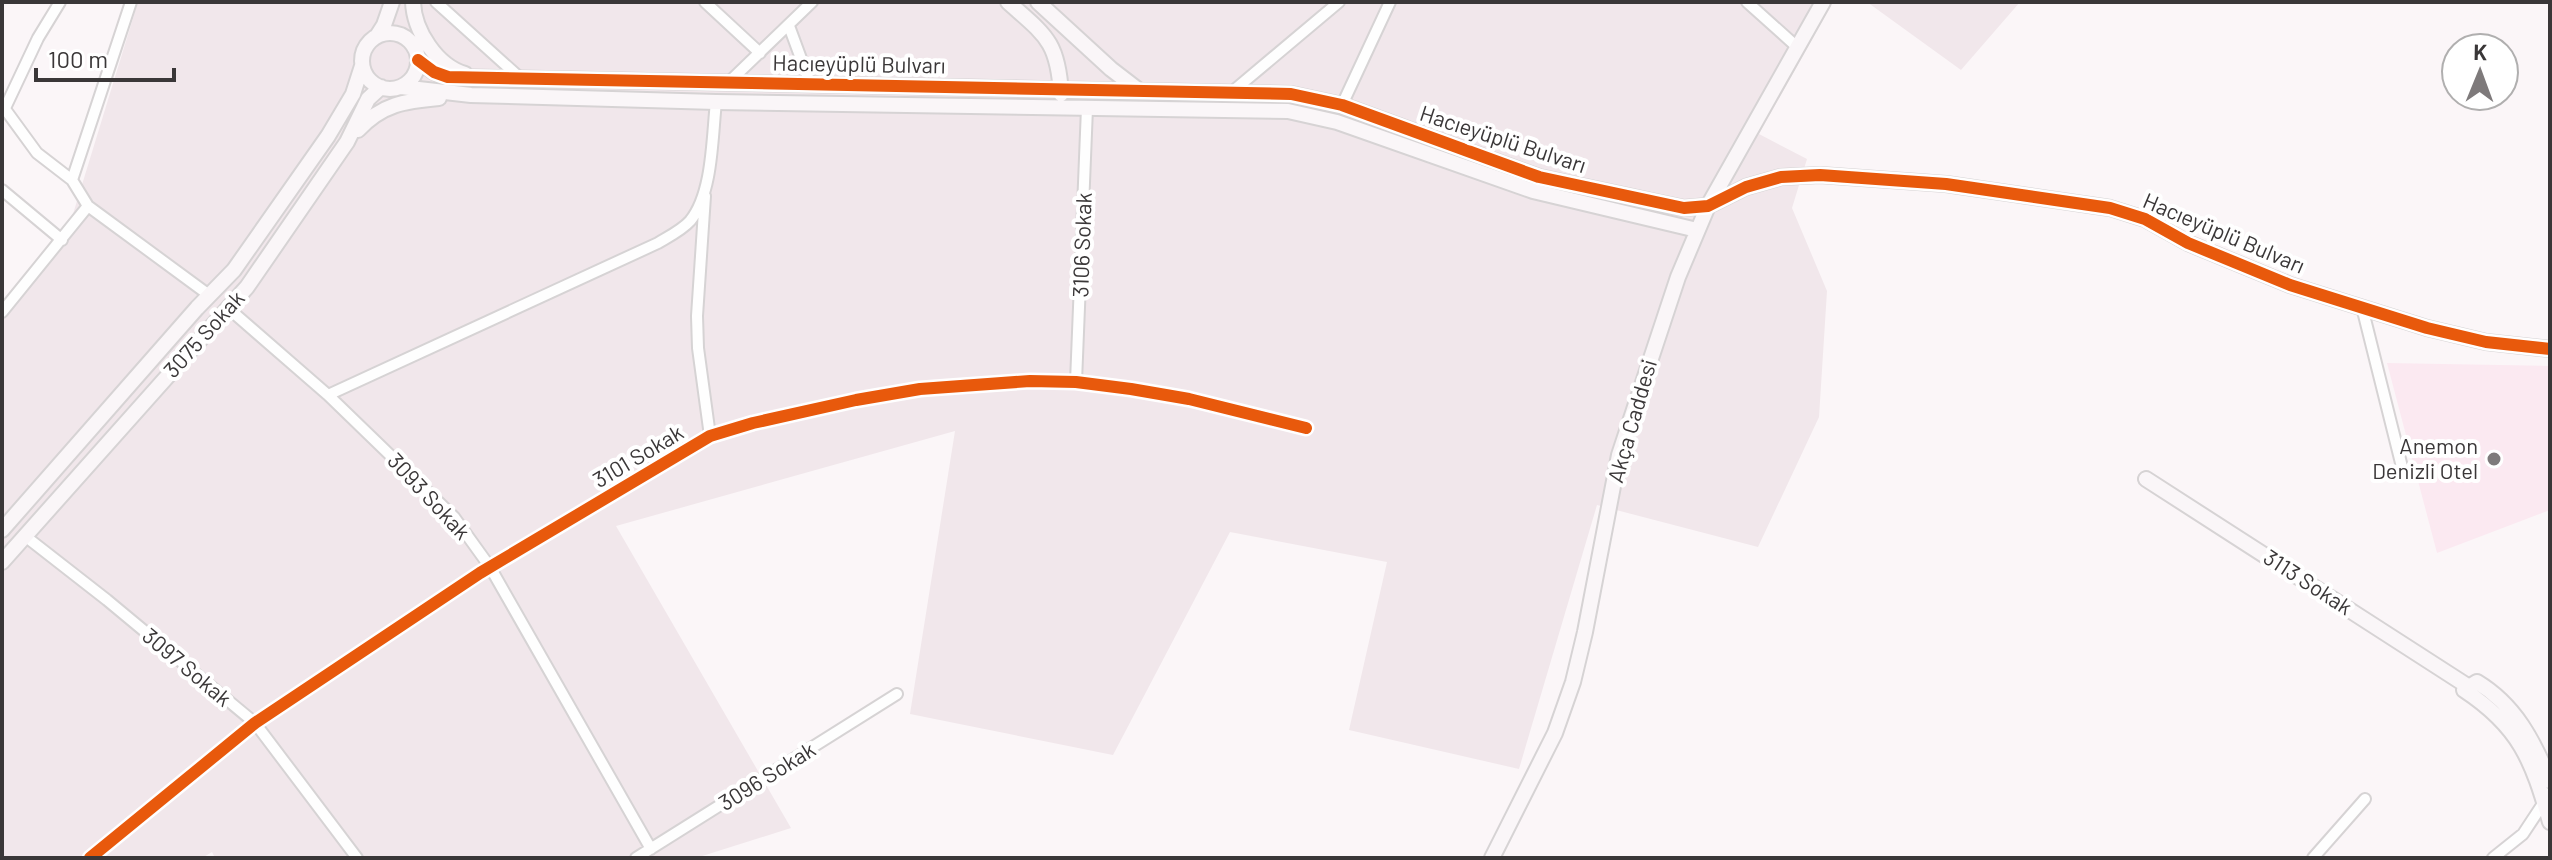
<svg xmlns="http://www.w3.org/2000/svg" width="2552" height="860" font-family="Barlow,sans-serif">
  <rect width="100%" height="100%" fill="#fbf6f8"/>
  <path fill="#f1e7eb" d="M138,2h1695l-74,132 48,25 -15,49 35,83 -8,126 -61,130 -161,-42 -78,264 -170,-39 38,-168 -157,-30 -117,223 -203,-41 45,-283 -339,95 175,302 -95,30h-481l-3,-6 -10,6h-200v-552l71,-92z
    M1867,2h153l-59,68z"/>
  <path fill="#fbe9f1" d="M2387,363l163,3v144l-113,43z"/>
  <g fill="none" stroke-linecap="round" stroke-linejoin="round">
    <defs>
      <path id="street" d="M436,2l83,75
        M705,2l55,51
        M1747,2l49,44
        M789,26l21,57
        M730,81l82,-79
        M1233,91l106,-89
        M2,105l35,48 35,27 16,26 121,89
        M1342,105l48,-103
        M5,108l33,-70 22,-36
        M72,180l59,-178
        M2,190l60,50
        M705,196l-8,120 1,32 12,88
        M2362,307l40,160
        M228,308l100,87 126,122 36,50 161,282
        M2,312l86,-106
        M1076,382l11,-274
        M328,395l330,-152c10,-6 24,-13 32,-22 23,-28 22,-84 26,-119
        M25,536l82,64 148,123 102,135
        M90,858l165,-135 225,-150 230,-137 43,-13 103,-23 64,-11 110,-8 46,1 55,7 58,10 117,29
        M636,858l261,-164
        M2313,858l52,-59
        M2493,858l30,-24 27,-41"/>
      <path id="secondary" d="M413,2c1,29 24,64 52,72
        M1008,2c37,33 50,39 53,92
        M1038,2l73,67 26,20
        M362 61a28 28 0 1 1 56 0a28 28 0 1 1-56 0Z
        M377,36l7,-11 8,-23
        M418,60l16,12 14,5 843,17 51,11 197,72 145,31 24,-2 38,-19 35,-10 39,-2 126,9 164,24 35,11 43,24 102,42 137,43 59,14 64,7
        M401,87l70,8 245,7 572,9 49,11 196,69 164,39
        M358,130c24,-26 47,-29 81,-32
        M2146,479l323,208
        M2,530l195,-222 37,-38 94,-134 25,-42 9,-28
        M2,562l245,-275 100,-145 21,-43 13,-12
        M2550,781c-17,-41 -35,-76 -73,-99l-13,8c56,37 68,70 86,132
        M1492,858l63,-125 18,-51 12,-50 34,-177 59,-178 30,-71 115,-204"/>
    </defs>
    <use href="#street" stroke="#d6d3d4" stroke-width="14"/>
    <use href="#secondary" stroke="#d6d3d4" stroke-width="18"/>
    <use href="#street" stroke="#fefefe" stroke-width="10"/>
    <use href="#secondary" stroke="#faf6f8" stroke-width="14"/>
    <defs>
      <path id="cycleway" d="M418,60l16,12 14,5 843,17 51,11 197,72 145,31 24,-2 38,-19 35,-10 39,-2 126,9 164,24 35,11 43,24 102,42 137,43 59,14 64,7
        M90,858l165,-135 225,-150 230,-137 43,-13 103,-23 64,-11 110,-8 46,1 55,7 58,10 117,29"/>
    </defs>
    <use href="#cycleway" stroke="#fff" stroke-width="17"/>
    <use href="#cycleway" stroke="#e8590c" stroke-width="12"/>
  </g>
  <circle fill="#7e7a7b" stroke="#fff" stroke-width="3" cx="2494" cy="459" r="8"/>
  <g text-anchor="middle" stroke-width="8" stroke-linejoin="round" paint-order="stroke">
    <g font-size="22" fill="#3a3738" stroke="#fff">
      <text transform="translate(859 64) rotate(1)" y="8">Hacıeyüplü Bulvarı</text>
      <text transform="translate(1503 139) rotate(18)" y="8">Hacıeyüplü Bulvarı</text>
      <text transform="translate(2224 233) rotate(23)" y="8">Hacıeyüplü Bulvarı</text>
      <text transform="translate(1082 245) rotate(-88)" y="8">3106 Sokak</text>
      <text transform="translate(204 334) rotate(-48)" y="8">3075 Sokak</text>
      <text transform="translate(1632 421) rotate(-74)" y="8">Akça Caddesi</text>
      <text transform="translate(638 456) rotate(-31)" y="8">3101 Sokak</text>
      <text transform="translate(429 496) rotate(47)" y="8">3093 Sokak</text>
      <text transform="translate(2308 582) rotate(33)" y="8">3113 Sokak</text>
      <text transform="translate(187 667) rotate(40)" y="8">3097 Sokak</text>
      <text transform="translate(767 776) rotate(-32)" y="8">3096 Sokak</text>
    </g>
    <g font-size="22" fill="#3a3738" stroke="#fff" text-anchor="end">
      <text x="2478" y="454">Anemon<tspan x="2478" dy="25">Denizli Otel</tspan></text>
    </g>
  </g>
  <rect width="2552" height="860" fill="none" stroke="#3a3738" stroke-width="8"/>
  <g transform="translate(2480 72) rotate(1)"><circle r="38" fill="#ffffff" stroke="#b0afaf" stroke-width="2"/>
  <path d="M0-6L14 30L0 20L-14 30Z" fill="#7e7a7b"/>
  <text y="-12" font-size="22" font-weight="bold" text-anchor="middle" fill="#3a3738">K</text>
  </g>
  <path d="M36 68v12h138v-12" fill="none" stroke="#3a3738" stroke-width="4"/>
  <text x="48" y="68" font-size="24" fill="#3a3738" stroke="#ffffff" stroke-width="6" paint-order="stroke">100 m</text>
</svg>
